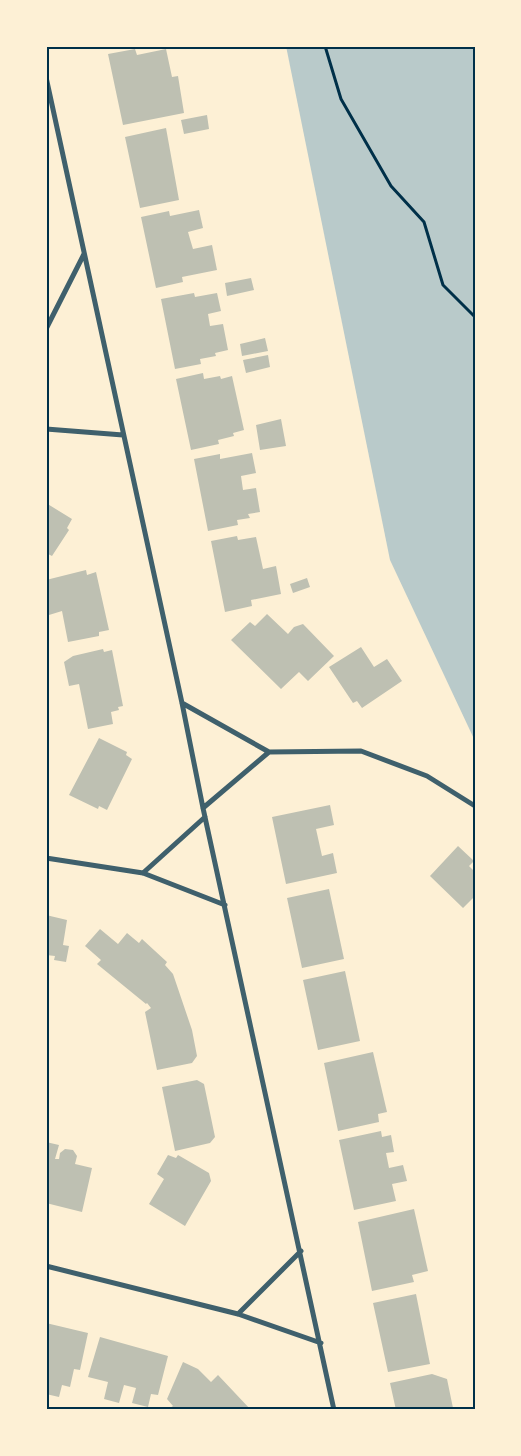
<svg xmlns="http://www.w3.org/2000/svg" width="521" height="1456" font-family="'Source Sans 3',sans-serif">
  <rect width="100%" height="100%" fill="#fdf0d5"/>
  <path fill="#b9caca" d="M286,46h189v695l-85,-181z"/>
  <path fill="#bec0b2" d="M135,49l2,6 29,-6 6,28 6,-1 6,37 -61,12 -15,-71z
    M207,115l2,14 -25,5 -3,-14z
    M166,128l13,72 -39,8 -15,-71z
    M199,210l4,18 -15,4 2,7 3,10 19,-4 5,25 -35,7 1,5 -27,6 -15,-71 28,-6 1,5z
    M251,278l3,12 -27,6 -2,-13z
    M194,293l1,4 22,-4 4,18 -13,3 2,12 13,-2 5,26 -13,3 1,3 -16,3 1,5 -26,5 -14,-70z
    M265,338l3,13 -26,5 -2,-12z
    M268,355l2,12 -24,6 -3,-13z
    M203,373l1,6 16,-3 1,3 11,-3 12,54 -11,3 1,3 -16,4 1,4 -28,6 -15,-71z
    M281,419l5,27 -26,4 -4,-25z
    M252,453l4,20 -15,3 2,14 13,-2 4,24 -12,2 2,4 -13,2 1,5 -30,6 -14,-72 26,-5v5z
    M46,503l26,16 -5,9 2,2 -17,26 -6,-3z
    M237,536l1,4 18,-3 7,32 13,-3 5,28 -30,6 1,6 -27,6 -14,-71z
    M86,570l1,5 9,-3 13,58 -10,2v4l-31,6 -6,-31 -13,4 -3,-10v-25z
    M307,578l3,9 -17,6 -3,-9z
    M267,614l21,20 6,-7 9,-3 31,32 -26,25 -9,-9 -18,17 -50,-49 19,-18 5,4z
    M361,647l13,20 13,-8 15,22 -40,27 -5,-7 -4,2 -24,-36z
    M103,649l1,3 8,-2 11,56 -5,1 1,3 -8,2 2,12 -25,5 -9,-45 -10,2 -5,-24 9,-6z
    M99,738l28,14 -1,3 6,4 -25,51 -8,-4 -1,3 -29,-14z
    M330,805l4,20 -18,4 6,27 11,-3 4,20 -51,11 -14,-67z
    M458,846l16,15 -5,5 6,6v24l-12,12 -33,-32z
    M329,889l15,70 -42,9 -15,-70z
    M46,915l21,5 -4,25 6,1 -3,16 -12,-2 1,-4 -9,-1z
    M100,929l18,15 9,-11 12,10 3,-4 25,23 -2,3 8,9 19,56 5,26 -5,7 -35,7 -12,-58 6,-4 -4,-5 -1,1 -49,-40 4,-4 -16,-14z
    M345,971l15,70 -42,9 -15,-70z
    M373,1052l14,60 -9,2 1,8 -41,9 -14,-68z
    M197,1080l7,4 11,53 -5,6 -35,8 -13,-64z
    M381,1131l1,6 9,-2 3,17 -8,1 3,15 14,-3 4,16 -15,3 4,17 -42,9 -15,-70z
    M46,1142l13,3 -4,14h4l1,-6 5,-4 8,1 4,6 -2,8 17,4 -10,44 -36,-9z
    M168,1155l8,3 2,-3 31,18 2,8 -26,45 -36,-22 15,-25 -7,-5z
    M414,1209l14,62 -16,4 2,7 -42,9 -14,-69z
    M416,1294l14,70 -42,8 -15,-69z
    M46,1323l42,10 -8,37 -6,-1 -4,18 -8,-2 -3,12 -13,-3 2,-12h-2z
    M100,1337l68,19 -10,39 -7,-1 -3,13 -16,-4 4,-15 -12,-3 -5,18 -15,-4 4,-17 -20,-5z
    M183,1362l15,7 13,13 7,-7 33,35h-79l-2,-2 3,-2 -6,-7z
    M432,1374l15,5 6,29 5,-1 1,3h-63l-6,-27z"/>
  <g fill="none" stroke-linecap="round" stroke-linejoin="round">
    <path stroke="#003049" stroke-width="3" d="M325,46l16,53 50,87 33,36 19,63 32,32"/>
    <path stroke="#3f606c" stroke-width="5" d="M46,77l136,626 21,105 131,602
      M46,329l38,-75
      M46,429l77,6
      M182,703l87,49 92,-1 66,25 48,30
      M203,808l66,-56
      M46,858l97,15 82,32
      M143,873l62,-56
      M46,1266l192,48 83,29
      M238,1314l63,-63"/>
  </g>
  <rect width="521" height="1456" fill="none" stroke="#fdf0d5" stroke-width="95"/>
  <rect x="48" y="48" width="426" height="1360" fill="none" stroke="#003049" stroke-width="2"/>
</svg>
